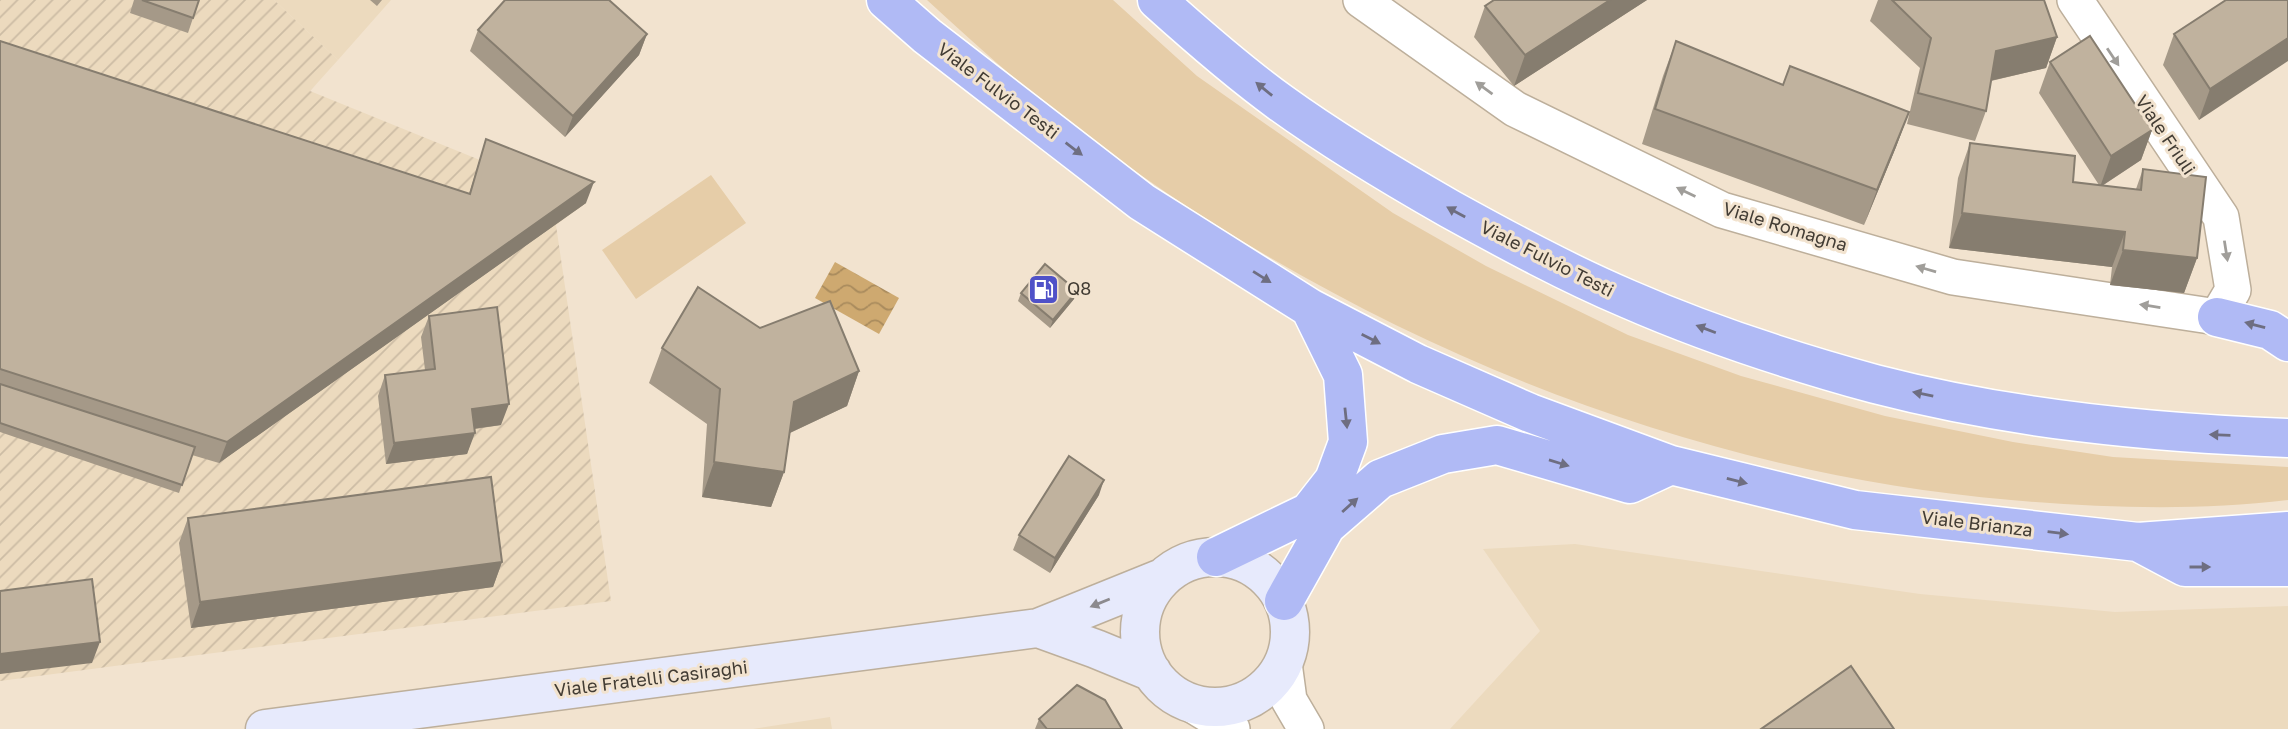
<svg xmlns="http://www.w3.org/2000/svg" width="2288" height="729" font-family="'Golos Text',sans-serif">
  <defs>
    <pattern id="industrial-furrows" width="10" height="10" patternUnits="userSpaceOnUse" patternTransform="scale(1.75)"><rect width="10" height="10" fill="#ecdabe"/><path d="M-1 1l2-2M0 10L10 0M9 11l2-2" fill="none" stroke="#ccbca4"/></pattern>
    <pattern id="water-waves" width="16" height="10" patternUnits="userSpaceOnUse" patternTransform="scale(1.75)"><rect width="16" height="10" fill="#cea970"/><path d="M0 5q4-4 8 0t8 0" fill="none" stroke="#a98b5d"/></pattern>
  </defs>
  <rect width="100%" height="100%" fill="#f2e3cf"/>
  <path fill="#ecdabe" d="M274,0h117l-53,60z
    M1575,544l345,50 195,18 173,-6v123h-838l90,-98 -57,-82z
    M830,717l2,12h-79z"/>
  <path fill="url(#industrial-furrows)" d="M0,0h274l64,60 -28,31 276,112 -30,22 55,376 -611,80z"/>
  <path fill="#e6cda8" d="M927,0h186l84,76 196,137 93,53 142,69 113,41 144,40 128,26 100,15 175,10v33c-92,11 -185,8 -277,0 -342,-30 -670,-170 -942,-377 -49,-38 -96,-81 -142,-123z
    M711,175l35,48 -110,76 -34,-49z"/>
  <path fill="url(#water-waves)" d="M835,262l64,36 -20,36 -64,-36z"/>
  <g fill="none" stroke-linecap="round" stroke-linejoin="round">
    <defs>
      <path id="street" d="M1361,0l154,109 207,101 231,67 264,40 16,-27 -12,-73 -146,-217
        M1284,663l5,37 17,29
        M1188,702l44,27"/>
      <path id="secondary" d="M1140 632a75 75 0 1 1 150 0a75 75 0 1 1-150 0Z
        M1038,628l58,21 56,23
        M265,729l773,-101 124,-50"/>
      <path id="highway" d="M886,0l41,36 215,166 168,106 108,56 112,49 141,52 184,45 283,32 150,-11
        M1157,0c40,36 81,72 124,103 54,39 111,73 169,106 58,32 117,64 178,90 80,35 163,62 247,85 135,35 274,49 413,54
        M2217,317l53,13 18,12
        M2138,542l47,25h103
        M1216,557l93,-45 25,-32 14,-38 -5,-67 -33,-67
        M1284,601l42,-75 54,-47 63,-25 54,-9 133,39 41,-19"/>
    </defs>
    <use href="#street" stroke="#bdaf9b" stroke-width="38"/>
    <use href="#secondary" stroke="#bdaf9b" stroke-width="41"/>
    <use href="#highway" stroke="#fff" stroke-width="41"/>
    <use href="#street" stroke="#fff" stroke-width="35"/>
    <use href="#secondary" stroke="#e7eafc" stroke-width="38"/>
    <use href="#highway" stroke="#b0baf5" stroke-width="38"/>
  </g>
  <path fill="#a59988" d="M134,0h65l-11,33 -58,-20z
    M370,0h12l-5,6z
    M1494,0h153l-133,86 -40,-49 11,-31z
    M1878,0h166l13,37 -11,31 -55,13 -5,30 -11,30 -68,-17 13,-56 -50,-47z
    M2288,0l-89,120 -36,-55 11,-31z
    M478,30l169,4 -8,21 -74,82 -95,-86z
    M0,41l469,153 17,-55 100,64 -367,260 -27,-8 -13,38 -179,-61z
    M1676,41l107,44 126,27 -13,35 -32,78 -222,-81 21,-68z
    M2050,62l102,68 -11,30 -39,26 34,3 7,-20 54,89 -13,35 -74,-8 2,-18 -163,-19 9,-70 12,-35 103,39 26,3 -60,-92z
    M1021,293l53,6 -24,29 -32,-27z
    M429,316l72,109 -26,4 -8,25 -81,10 -8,-68 7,-21 40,-5 -4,-33z
    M760,328l99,43 -12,35 -57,27 -6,39 -13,35 -69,-10 5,-73 -58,-41 13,-35z
    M1099,495l-49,78 -37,-23 6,-15z
    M188,518l314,44 -9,25 -302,41 -12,-85z
    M1039,719l83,10h-87z"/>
  <path fill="#867d6f" d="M1610,0h37l-133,86 11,-31z
    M647,34l-8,21 -74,82 8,-21z
    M2057,37l-11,31 -61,14 11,-31z
    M2288,38v23l-89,59 11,-31z
    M1909,112l-13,35 -32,78 13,-35z
    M2152,130l-11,30 -41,27 11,-31z
    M594,182l-8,21 -367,260 8,-21z
    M1962,213l163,19 -13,35 -163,-19z
    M2123,250l74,8 -13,35 -74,-8z
    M1077,291l-3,8 -24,29 3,-8z
    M859,371l-12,35 -66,31 13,-35z
    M509,404l-8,21 -37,5 8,-21z
    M475,433l-8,21 -81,10 8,-21z
    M714,462l70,10 -13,35 -69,-10z
    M1104,480l-5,15 -49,78 5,-15z
    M502,562l-9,25 -302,41 9,-26z
    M100,642l-8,21 -92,11v-20z"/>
  <path fill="#c0b29e" stroke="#867d6f" stroke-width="2" d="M142,0h57l-6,18z
    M505,0h104l38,34 -74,82 -95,-86z
    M1494,0h116l-85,55 -40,-49z
    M1892,0h152l13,37 -61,14 -10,60 -68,-18 13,-55z
    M2226,0h62v38l-78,51 -36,-55z
    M2090,36l62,94 -41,26 -61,-94z
    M0,41l470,153 16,-55 108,43 -367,260 -227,-73z
    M1676,41l107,44 7,-19 119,46 -32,78 -222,-81z
    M1970,143l105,13 -2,26 68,8 2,-21 63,8 -9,81 -74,-8 2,-18 -163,-19z
    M1045,264l32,27 -24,29 -32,-27z
    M698,287l62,41 70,-27 29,70 -65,31 -10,70 -70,-10 6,-73 -58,-41z
    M497,307l12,97 -37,5 3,24 -81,10 -9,-68 50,-6 -6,-53z
    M0,384l195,63 -13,38 -182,-62z
    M1069,456l35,24 -49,78 -36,-23z
    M491,477l11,85 -302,40 -12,-84z
    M92,579l8,63 -100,12v-63z
    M1851,666l43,63h-133z
    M1077,685l28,15 17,29h-75l-8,-10z"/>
  <defs><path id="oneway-solid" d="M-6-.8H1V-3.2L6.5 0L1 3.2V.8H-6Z" transform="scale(1.75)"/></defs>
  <g fill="#a09e9a">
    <use href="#oneway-solid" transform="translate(2113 57) rotate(56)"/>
    <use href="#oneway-solid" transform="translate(1484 88) rotate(-144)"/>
    <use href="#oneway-solid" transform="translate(1686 192) rotate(-154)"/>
    <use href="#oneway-solid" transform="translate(2226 251) rotate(81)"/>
    <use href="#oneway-solid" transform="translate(1926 269) rotate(-164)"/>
    <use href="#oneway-solid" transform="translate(2150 306) rotate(-171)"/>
  </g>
  <g fill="#6e6e81">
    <use href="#oneway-solid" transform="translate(1264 89) rotate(-141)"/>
    <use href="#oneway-solid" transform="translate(1074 149) rotate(37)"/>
    <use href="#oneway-solid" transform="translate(1456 212) rotate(-151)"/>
    <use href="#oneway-solid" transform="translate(1262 277) rotate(32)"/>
    <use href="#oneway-solid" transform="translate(2255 325) rotate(-165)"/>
    <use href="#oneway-solid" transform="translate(1706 329) rotate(-159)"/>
    <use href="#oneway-solid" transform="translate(1371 339) rotate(27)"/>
    <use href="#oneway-solid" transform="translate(1923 394) rotate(-168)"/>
    <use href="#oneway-solid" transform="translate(1346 418) rotate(84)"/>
    <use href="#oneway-solid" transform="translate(2220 435) rotate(-178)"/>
    <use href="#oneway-solid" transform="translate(1559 463) rotate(17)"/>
    <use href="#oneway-solid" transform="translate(1737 481) rotate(14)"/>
    <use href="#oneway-solid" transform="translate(1350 505) rotate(-42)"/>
    <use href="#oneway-solid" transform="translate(2058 533) rotate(7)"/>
    <use href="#oneway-solid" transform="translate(2200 567)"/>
  </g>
  <use fill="#8c8a8e" href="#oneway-solid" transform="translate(1100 603) rotate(158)"/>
  <defs>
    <symbol id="fuel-square" viewBox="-11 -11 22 22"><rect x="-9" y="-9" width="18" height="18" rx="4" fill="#4f51c8" stroke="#f2e3cf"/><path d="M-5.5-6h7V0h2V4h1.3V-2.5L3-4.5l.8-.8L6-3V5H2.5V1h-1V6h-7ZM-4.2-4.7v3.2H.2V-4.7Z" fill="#fff"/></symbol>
  </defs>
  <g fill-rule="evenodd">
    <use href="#fuel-square" x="1026" y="272" width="35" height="35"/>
  </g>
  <g text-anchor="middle" stroke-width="6" stroke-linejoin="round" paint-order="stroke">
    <g font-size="18" fill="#423c34" stroke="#f2e3cf">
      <text transform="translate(998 91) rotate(37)" y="6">Viale Fulvio Testi</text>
      <text transform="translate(2165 135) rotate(56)" y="6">Viale Friuli</text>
      <text transform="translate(1785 227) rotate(17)" y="6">Viale Romagna</text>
      <text transform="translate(1547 259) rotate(27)" y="6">Viale Fulvio Testi</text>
      <text transform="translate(1977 524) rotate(7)" y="6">Viale Brianza</text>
      <text transform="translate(651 679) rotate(-7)" y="6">Viale Fratelli Casiraghi</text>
    </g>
    <g font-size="18" fill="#423c34" stroke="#f2e3cf" text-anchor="start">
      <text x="1067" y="295">Q8</text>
    </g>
  </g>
</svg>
